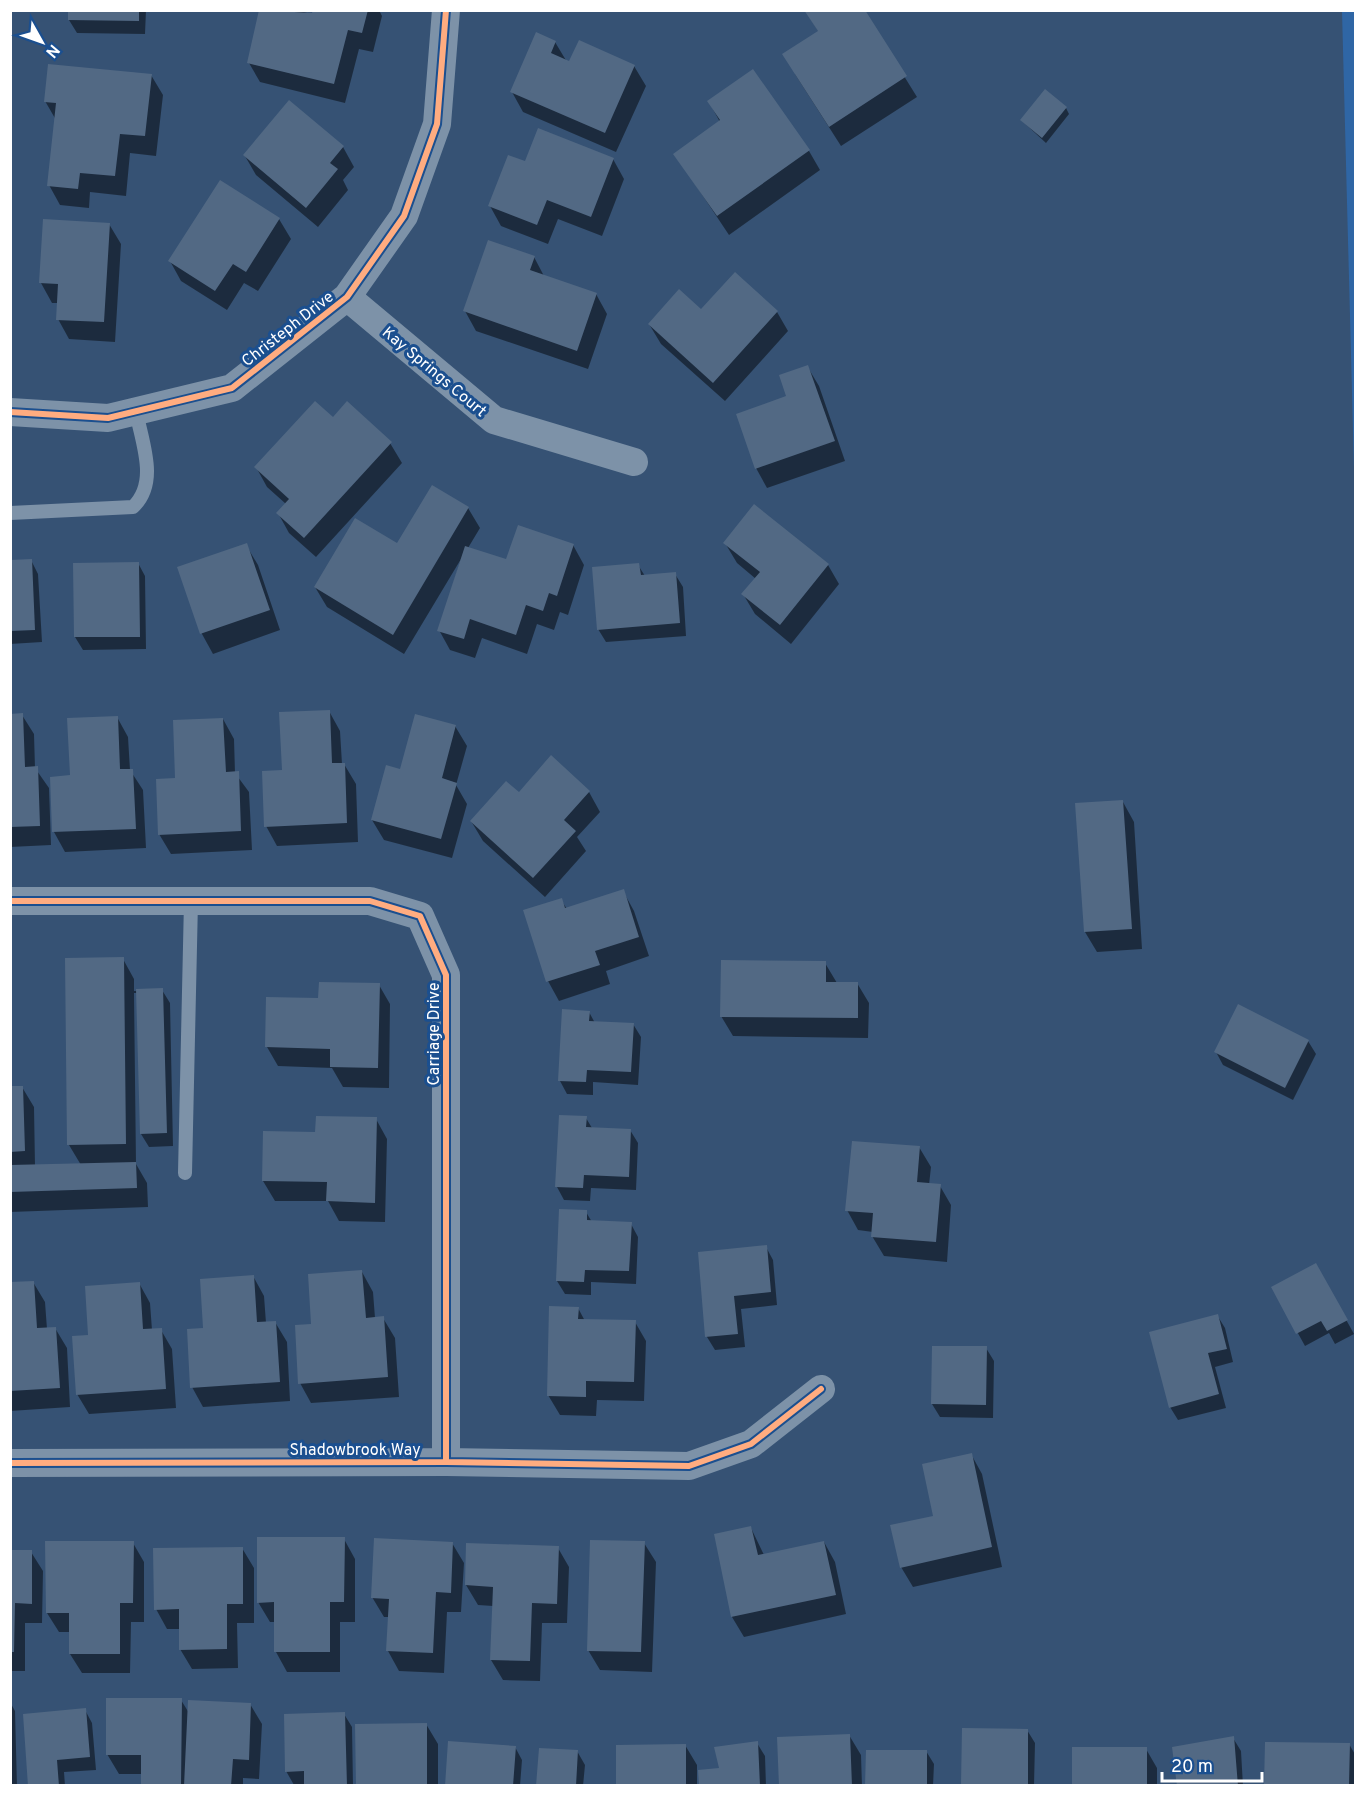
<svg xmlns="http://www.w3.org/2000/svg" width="1366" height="1796" font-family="Overpass,sans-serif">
  <rect width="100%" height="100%" fill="#365274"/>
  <path fill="#2f66a5" d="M1342,11h14l-1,496z"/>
  <path fill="#0007" d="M69,10h77l-1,24 -68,-1 -8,-13z
    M261,10h36l17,5 1,-5h64l3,6 -9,36 -14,-3 -14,54 -85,-21 -11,-19z
    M805,10h58l54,87 -76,49 -46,-72 24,-42z
    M555,42l12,20 67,4 12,20 -30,66 -93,-40 -11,-20z
    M151,75l12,20 -7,61 -26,-3 -4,43 -36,-4 -1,16 -29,-3 -11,-20 7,-65 -11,-19z
    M709,102l100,49 11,19 -91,65 -54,-81 45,-32z
    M1066,108l3,6 -23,29 -25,-23z
    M343,147l11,20 -11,13 5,10 -30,37 -62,-52 -11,-19z
    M613,159l11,20 -22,57 -44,-17 -10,25 -47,-18 -11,-20 36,-43z
    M221,182l58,37 12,20 -33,52 -14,-8 -17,27 -46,-29 -11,-20z
    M109,224l12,20 -6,98 -46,-3 -11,-20 1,-16h-7l-11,-20z
    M534,257l10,19 52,18 11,20 -19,55 -112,-38 -11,-20z
    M702,312h75l11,19 -63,70 -64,-57 -12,-20z
    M807,366l12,20 26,75 -78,27 -11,-20 32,-71z
    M333,419l57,24 12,20 -86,94 -27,-24 -11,-20 8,-9 -19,-17 -11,-20z
    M432,487l36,21 12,20 -12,20 39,13 66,-16 11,20 -16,50 -8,-3 -6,18 -17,-6 -10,30 -45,-16 -7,20 -25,-8 -11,-20 22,-71 -57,95 -77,-47 -12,-20 83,-42z
    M725,543l103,22 11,19 -48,60 -36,-30 -12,-20 13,-15 -19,-16z
    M246,545l12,20 22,65 -67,24 -11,-20 -23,-66z
    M31,560l7,14 4,68 -32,2v-83z
    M138,563l7,13 1,73 -63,1 -8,-13z
    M638,565l7,11 30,-2 8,13 3,49 -80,6 -8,-13z
    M329,711l11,20 2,33h2l12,20 2,58 -81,4 -11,-20 17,-55z
    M10,715h12l12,19 1,34 14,20 2,57 -41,2z
    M117,717l11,20 2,33 13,20 3,58 -81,4 -11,-20 -3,-54 20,-1z
    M223,719l11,20 1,34 14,19 3,58 -81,4 -12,-20 18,-55z
    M455,726l12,20 -11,39 11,19 -15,54 -68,-18 -12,-20 29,-49z
    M589,792l11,20 -23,25 9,14 -41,46 -62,-56 -12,-20 48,-27z
    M1123,802l11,20 8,127 -45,3 -12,-20 -8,-127z
    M623,891l11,20 15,45 -43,15 4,13 -51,17 -11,-20 13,-81 6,9z
    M123,959l11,20v12l28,-1 8,13 3,143 -24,1 -8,-13 -4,-141h-3l2,171 11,19 1,24 -138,5v-124l12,-1 12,20 1,59 46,-1 -12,-20z
    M825,963l12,20h20l12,20 -1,35 -135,-2 -12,-20z
    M379,985l11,19 -1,84 -46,-1 -11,-19 -54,-2 -11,-19 53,-47z
    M589,1012l6,11 38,1 8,13 -3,48 -45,-3v13l-26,-1 -7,-13z
    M1308,1041l8,13 -23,46 -70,-35 -7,-13z
    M586,1118l6,10 38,2 8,13 -2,47 -45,-2 -1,13 -26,-1 -7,-13z
    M376,1119l11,20 -2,83 -46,-1 -11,-20h-53l-12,-20 54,-47z
    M919,1147l12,20 -2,18 11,1 11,19 -4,57 -63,-6 -12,-20 1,-4 -15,-2 -11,-20z
    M586,1212l6,10 39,2 7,13 -2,47 -45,-2v13l-26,-1 -8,-13z
    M766,1247l7,13 4,45 -36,4 4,38 -30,3 -8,-13 -7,-84z
    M362,1272l11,20 2,26h8l12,20 4,59 -88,6 -11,-20 13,-58z
    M253,1276l11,20 2,27 9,-1 12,20 3,59 -87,6 -11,-20 12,-58z
    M1323,1278l31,56 -19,10 -6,-11 -24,13 -32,-58z
    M33,1282l12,20 2,27 8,-1 12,20 3,59 -60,4v-127z
    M139,1283l11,20 2,27h9l11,19 4,59 -87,6 -12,-20 13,-58z
    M578,1308l7,13 50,1 11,19 -2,60 -47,-1 -1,16 -36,-1 -12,-20z
    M1217,1315l8,13 8,34 -18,5 11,41 -48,12 -8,-13z
    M986,1348l8,13 -1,57 -53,-1 -8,-13z
    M971,1454l11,20 20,93 -89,20 -12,-20 34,-50z
    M751,1528l13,27 60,-13 11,20 11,52 -102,23 -12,-20 -16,-81z
    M344,1539l11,20v63h-15v50h-53l-11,-20v-30h-6l-12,-20z
    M133,1543l11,19v60h-13l-1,51h-48l-12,-19v-22h-11l-12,-19z
    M452,1543l12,20 -3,49h-14l-3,61 -45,-2 -11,-20 1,-34h-5l-12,-20z
    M644,1543l12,19 -4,110 -52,-2 -12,-20z
    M242,1548l12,20v55h-17l1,45 -46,1 -12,-20v-20h-13l-11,-20z
    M558,1548l11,19 -2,56h-25l-2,58 -37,-1 -12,-20 2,-54 -15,-1 -12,-20z
    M10,1551l21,1 12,19 -1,52h-17v48h-15z
    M181,1700l8,13 61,-9 12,20 -3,55 -16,-1v8h-101v-12h-23l-12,-20z
    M10,1702l5,9 2,75h-7z
    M85,1710l7,13 4,47 -32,2 1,14h-35z
    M344,1714l8,13 1,59 -59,-1 -8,-14z
    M426,1724l12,20v42h-81z
    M1027,1730l8,13 -1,43h-71z
    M849,1735l12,20 1,31h-81z
    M1233,1738l8,13 2,35h-64z
    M757,1743l8,13 1,30h-66z
    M1349,1744l7,12v30h-90z
    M685,1745l12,20v21h-79z
    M515,1747l7,13 -2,26h-73z
    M1146,1749l11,19v18h-84z
    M577,1751l8,14 -2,21h-45z
    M926,1751l8,13 -1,22h-66z"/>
  <path fill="#526984" d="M68,10h71v11l-71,-1z
    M259,10l53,3 1,-3h55l-6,23 -14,-3 -14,54 -87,-21z
    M804,10h61l42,66 -78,51 -47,-73 36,-23z
    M536,32l20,9 -5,12 18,8 10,-21 56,25 -30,68 -95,-41z
    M48,64l104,10 -7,62 -25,-2 -5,42 -35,-3 -2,16 -31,-3 9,-83 -12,-1z
    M753,69l57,81 -93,66 -44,-62 47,-34 -13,-19z
    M1045,89l22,18 -25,31 -22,-18z
    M289,100l55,46 -14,17 8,6 -32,39 -63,-53z
    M538,128l76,30 -23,59 -44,-17 -10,25 -49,-19 20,-51 17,6z
    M220,180l60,38 -34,54 -13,-8 -18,27 -47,-30z
    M43,219l67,4 -6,99 -48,-2 2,-36 -19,-1z
    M488,240l47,16 -5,14 67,23 -20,58 -114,-40z
    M735,272l43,39 -65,72 -65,-59 31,-35 22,20z
    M808,365l27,76 -80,28 -19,-55 50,-18 -7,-21z
    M315,401l18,16 14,-16 45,41 -88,96 -28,-25 13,-14 -35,-32z
    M432,485l37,22 -76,128 -79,-48 41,-69 42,25z
    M754,504l75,60 -49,61 -39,-31 19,-22 -37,-29z
    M518,525l56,19 -17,52 -8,-3 -6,18 -17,-6 -10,30 -46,-16 -6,20 -27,-8 28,-85 41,13z
    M247,543l23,67 -70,24 -23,-67z
    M32,559l3,71 -25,1v-71z
    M139,562l1,75h-66l-1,-74z
    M639,563l2,12 35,-3 4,51 -83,7 -5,-63z
    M330,710l2,53h13l2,60 -83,4 -2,-56 20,-1 -3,-58z
    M23,713l2,54 13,-1 2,60 -30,1v-113z
    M415,714l41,11 -14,53 15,5 -16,56 -70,-19 15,-55 14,4z
    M118,716l2,53h13l3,60 -84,3 -2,-55 20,-2 -3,-57z
    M223,718l3,54 13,-1 2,60 -83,4 -2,-56 19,-1 -2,-58z
    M551,755l39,36 -26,29 12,11 -43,47 -63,-57 36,-40 13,11z
    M1123,800l9,129 -48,3 -9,-129z
    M624,889l15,48 -44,14 5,14 -54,17 -23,-72 39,-12 3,10z
    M124,957l2,187 -59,1 -2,-187z
    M721,960l105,1v21h32v36l-138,-1z
    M319,982l61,1 -2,85 -48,-1v-18l-65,-2 1,-50 52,1z
    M163,988l4,145 -27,1 -4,-145z
    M1238,1004l71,36 -24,48 -71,-36z
    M562,1009l28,2 -1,10 45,2 -3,49 -44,-2 -1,12 -28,-1z
    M10,1086h13l2,65 -15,1z
    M559,1115l28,1 -1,11 45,2 -2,48 -45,-2 -1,13 -28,-1z
    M316,1116l61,1 -2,86 -49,-2 1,-19 -65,-1 1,-50 52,1z
    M852,1141l68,5 -3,36 24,2 -5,58 -65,-5 2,-24 -28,-2z
    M136,1162l1,26 -127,4v-27z
    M559,1209l28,1v10l45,2 -3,49 -44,-1 -1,12 -28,-1z
    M767,1245l4,47 -37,4 4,38 -33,3 -7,-85z
    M1316,1263l32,57 -21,11 -6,-10 -25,13 -25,-47z
    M362,1270l4,48 18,-2 4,61 -90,7 -3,-59 16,-1 -3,-50z
    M254,1275l3,47 19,-1 4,61 -90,6 -3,-59 16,-1 -3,-49z
    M34,1281l3,47 19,-1 4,61 -50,3v-109z
    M140,1282l3,47 19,-1 4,61 -90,6 -4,-59 16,-1 -3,-49z
    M549,1306l30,1 -1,12 58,1 -2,62 -48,-1v16l-39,-1z
    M1218,1314l9,35 -19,4 11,41 -50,14 -20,-76z
    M932,1346h55l-1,59 -55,-1z
    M972,1453l20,94 -92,21 -10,-43 43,-9 -11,-52z
    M751,1526l7,29 66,-14 12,54 -105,22 -17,-83z
    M257,1537h88l-1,65h-14v50h-56v-50l-17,1z
    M374,1538l79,4 -2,51 -15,-1 -3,61 -47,-2 3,-52 -18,-1z
    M590,1540l55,1 -4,111 -54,-1z
    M45,1541h89l-1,62h-13v51h-51v-41h-23z
    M466,1543l93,3 -2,58 -25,-1 -2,58 -40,-1 3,-73 -28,-2z
    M243,1547v57h-16v45l-48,1v-41l-25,1 -1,-62z
    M10,1550h22v54l-17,-1 -1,49h-4z
    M106,1698h76l-1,88h-40v-31h-35z
    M188,1700l63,3 -2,57 -16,-1 -2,27h-47z
    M86,1708l4,49 -33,3 2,26h-31l-5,-72z
    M345,1712l2,74h-43v-15l-19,1 -1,-58z
    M427,1723v63h-71l-1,-62z
    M962,1728l66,1v57l-67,-1z
    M850,1734l2,52h-73l-2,-49z
    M1234,1736l4,50h-61l-5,-39z
    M448,1741l68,5 -3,40h-68z
    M758,1741l2,45h-61l-1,-16 21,-2 -5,-21z
    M1265,1742l85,1 -1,43h-85z
    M686,1744v42h-70v-41z
    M1072,1747h75v39h-75z
    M539,1748l39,2 -2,36h-40z
    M866,1750h61v36h-62z"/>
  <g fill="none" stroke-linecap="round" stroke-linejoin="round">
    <path stroke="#7d92a8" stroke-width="14" d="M10,513l123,-6c26,-25 9,-64 3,-96
      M185,1173l6,-272"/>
    <path stroke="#7d92a8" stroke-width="28" d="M347,297l147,123 140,42
      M10,412l98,6 124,-30 115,-91 57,-81 33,-92 9,-114
      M10,901h360l50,15 26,59v487
      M10,1463l436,-1 243,4 62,-22 70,-55"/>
    <defs>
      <path id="cycleway" d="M10,412l98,6 124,-30 115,-91 57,-81 33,-92 9,-114
        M10,901h360l50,15 26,59v487
        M10,1463l436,-1 243,4 62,-22 70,-55"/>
    </defs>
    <use href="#cycleway" stroke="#1b4f8f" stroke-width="10"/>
    <use href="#cycleway" stroke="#ffac80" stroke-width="6"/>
  </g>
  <g text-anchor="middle" stroke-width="6" stroke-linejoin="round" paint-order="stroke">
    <g font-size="16" fill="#fff" stroke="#1b4f8f">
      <text transform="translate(287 328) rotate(-38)" y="6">Christeph Drive</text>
      <text transform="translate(435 371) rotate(40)" y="6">Kay Springs Court</text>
      <text transform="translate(433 1034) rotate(-90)" y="6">Carriage Drive</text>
      <text x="355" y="1455">Shadowbrook Way</text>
    </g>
  </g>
  <rect width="1366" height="1796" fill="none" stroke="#ffffff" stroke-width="24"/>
  <g transform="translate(42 42) rotate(130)" stroke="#1b4f8f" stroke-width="4.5" paint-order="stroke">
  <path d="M0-4.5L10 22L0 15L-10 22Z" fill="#ffffff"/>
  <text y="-9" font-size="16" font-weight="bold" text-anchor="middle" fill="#ffffff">N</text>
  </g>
  <path d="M1162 1772v9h100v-9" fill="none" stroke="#ffffff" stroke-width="3"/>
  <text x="1171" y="1772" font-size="18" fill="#ffffff" stroke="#1b4f8f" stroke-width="4.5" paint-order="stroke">20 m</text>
</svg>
